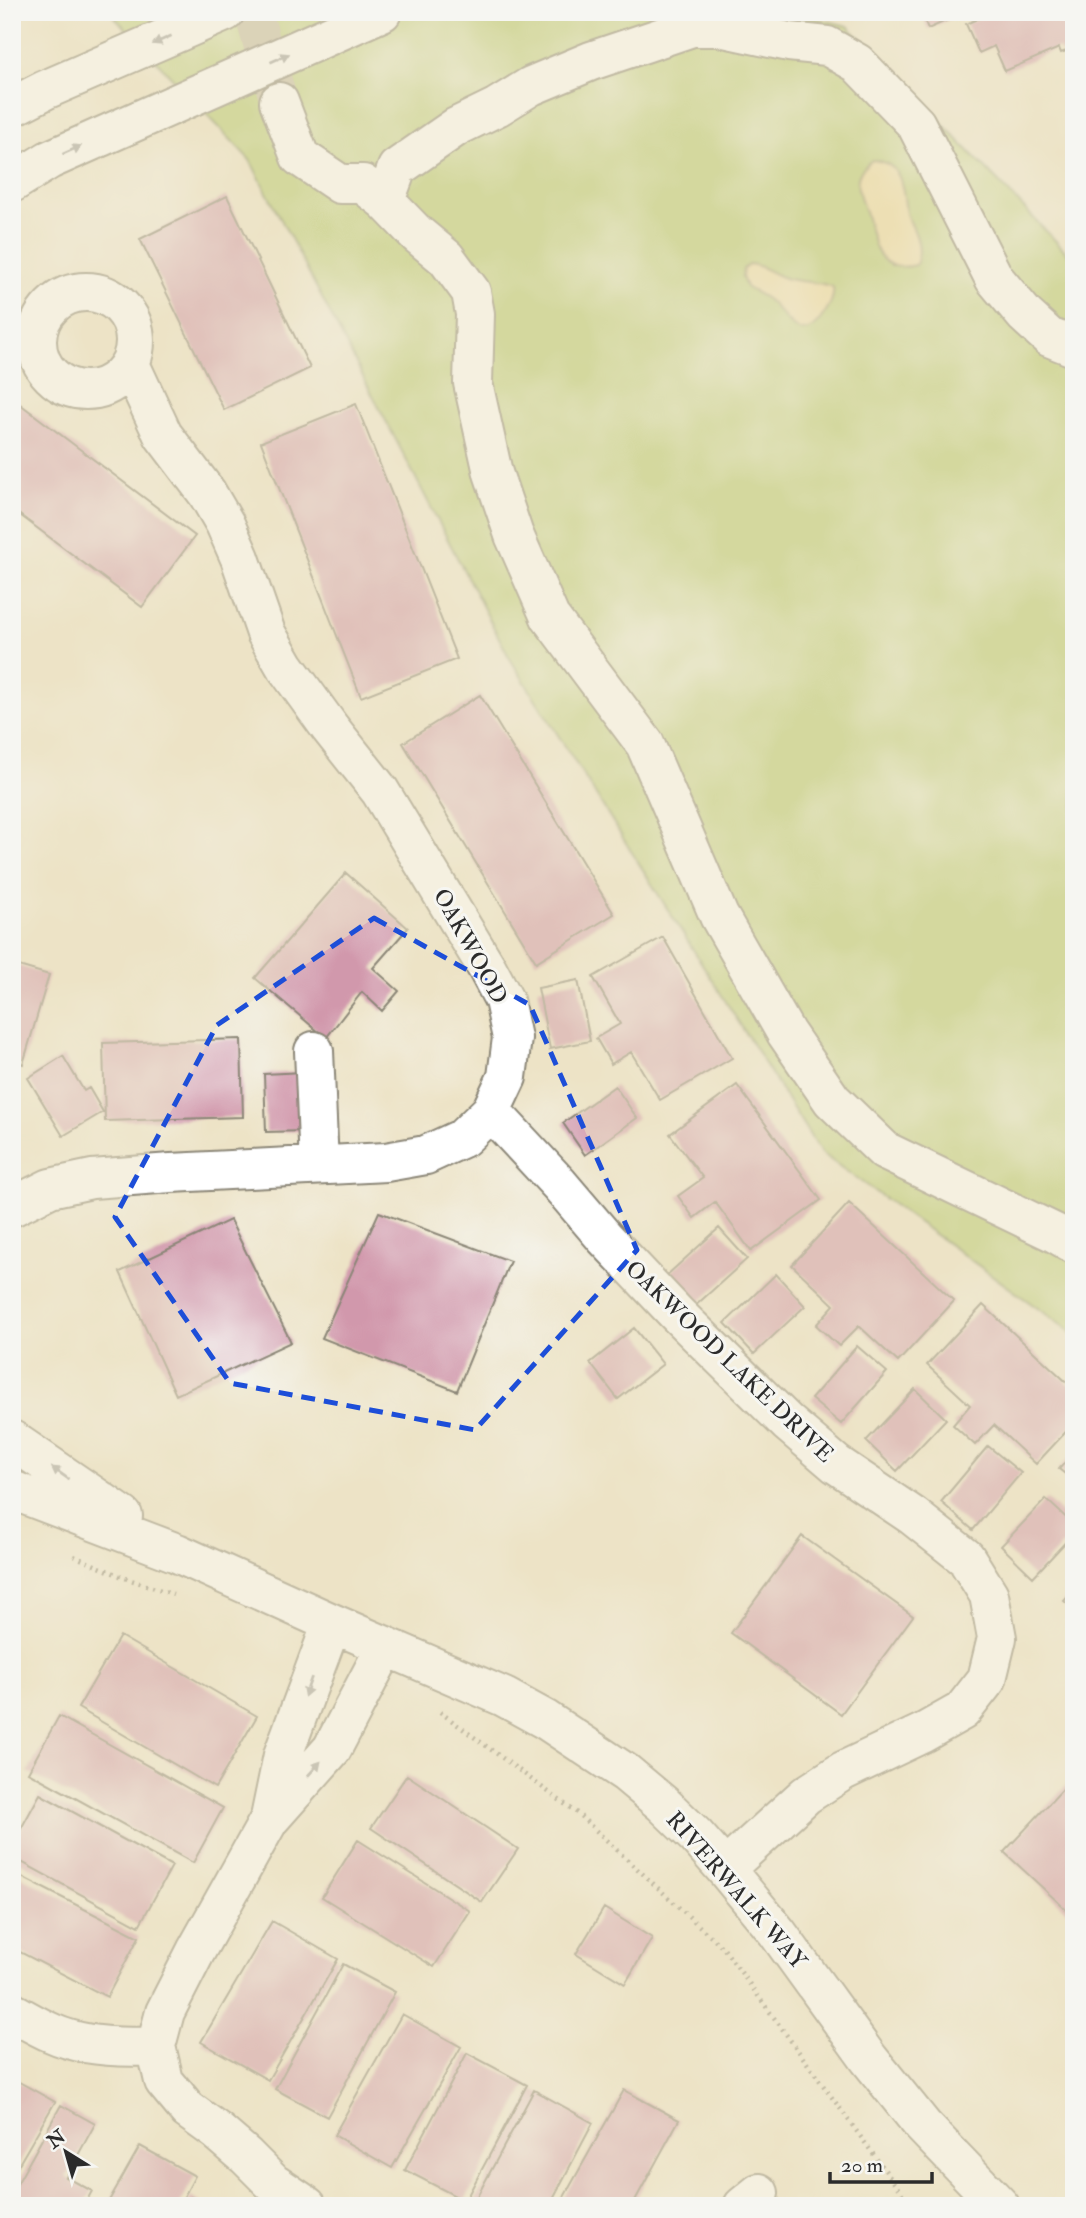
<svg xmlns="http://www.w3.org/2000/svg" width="1086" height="2218" font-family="'IM FELL Double Pica',serif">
  <rect width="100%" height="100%" fill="#f6f6f2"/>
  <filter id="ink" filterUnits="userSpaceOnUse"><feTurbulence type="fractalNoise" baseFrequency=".0143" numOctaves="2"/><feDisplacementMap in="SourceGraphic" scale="14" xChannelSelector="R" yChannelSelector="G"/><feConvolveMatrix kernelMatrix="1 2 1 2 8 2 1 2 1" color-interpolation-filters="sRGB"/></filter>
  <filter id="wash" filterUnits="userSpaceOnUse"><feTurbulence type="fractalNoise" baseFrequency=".00686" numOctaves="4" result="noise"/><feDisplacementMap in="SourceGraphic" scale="28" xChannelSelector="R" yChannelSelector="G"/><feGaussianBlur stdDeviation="1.57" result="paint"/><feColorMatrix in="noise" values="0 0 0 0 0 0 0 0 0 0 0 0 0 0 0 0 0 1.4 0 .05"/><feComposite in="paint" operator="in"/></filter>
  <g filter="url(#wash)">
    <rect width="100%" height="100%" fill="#ede3c6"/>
    <path fill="#b6ca6e" stroke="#707a4c" stroke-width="2" d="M110,12h679l59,14 226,234v1074l-253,-181 -312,-496 -259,-497z"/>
    <path fill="#eeda9e" stroke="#8c8264" stroke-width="2" d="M872,160c31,2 31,28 34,53 1,5 5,10 7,15 6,13 8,24 3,37 -40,10 -41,-21 -50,-50 -7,-24 -18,-37 6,-55z
      M750,264c15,2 25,12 38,15 12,3 36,3 45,8 2,12 -5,21 -11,30 -22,33 -36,-1 -53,-16 -7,-6 -16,-9 -23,-14l-4,-10 1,-8z"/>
    <g id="blocks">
      <path fill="#d198ac" d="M921,12h45l-38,17z
        M993,12h81v36l-13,5 -2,-5 -54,23 -11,-25 -15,7 -13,-29z
        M1073,117h1v24l-8,-2z
        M227,196l83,172 -86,42 -84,-171z
        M12,398l183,138 -53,71 -130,-98z
        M356,404l101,255 -96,38 -100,-255z
        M480,695l134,219 -78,48 -133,-219z
        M346,873l62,55 -35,40 26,23 -17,20 -20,-19 -36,46 -71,-60z
        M663,937l69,121 -72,42 -29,-48 -20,12 -15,-26 24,-14 -27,-47z
        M12,964l37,11 -26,89 -11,-3z
        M578,980l12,61 -40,8 -12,-61z
        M241,1039l2,78 -138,4 -2,-78z
        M63,1056l21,35 5,-3 14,24 -40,24 -35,-58z
        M303,1072l1,59 -38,1 -2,-58z
        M737,1085l84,115 -70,51 -36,-49 -21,16 -16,-22 25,-18 -33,-44z
        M615,1086l22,32 -52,37 -22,-32z
        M849,1203l105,98 -56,61 -39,-36 -20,20 -23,-21 18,-20 -42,-40z
        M379,1212l131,49 -53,130 -135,-53z
        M230,1220l61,122 -115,53 -56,-123z
        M719,1228l28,31 -52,47 -28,-31z
        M776,1274l29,32 -51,48 -29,-31z
        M983,1305l91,84v34l-38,41 -42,-39 -19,20 -22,-20 17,-20 -43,-40z
        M634,1328l29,36 -45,35 -28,-36z
        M857,1346l30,26 -46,52 -30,-25z
        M915,1389l31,30 -49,52 -31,-30z
        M988,1446l33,27 -48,57 -32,-28z
        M1074,1452v29l-15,-12z
        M1046,1499l28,26v8l-41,44 -32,-31z
        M802,1536l111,80 -72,98 -110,-81z
        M1074,1590v20l-10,-9z
        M120,1636l137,80 -42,72 -137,-80z
        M59,1716l164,92 -30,55 -165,-91z
        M407,1775l111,74 -36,53 -111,-74z
        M1074,1777v140l-70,-65z
        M40,1794l132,72 -33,60 -127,-69v-12z
        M358,1840l112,71 -36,56 -112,-70z
        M12,1872l127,65 -32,60 -95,-49z
        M604,1908l48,30 -27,46 -49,-30z
        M272,1921l66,38 -70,121 -67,-38z
        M343,1964l52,28 -68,125 -52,-28z
        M402,2014l59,33 -69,121 -58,-33z
        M467,2053l60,32 -62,116 -60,-31z
        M12,2078l43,24 -43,74z
        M534,2090l59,33 -44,83h-77z
        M624,2090l55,30 -47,86h-73z
        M61,2105l34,19 -29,53 26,14 -8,15h-72v-13z
        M140,2146l55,30 -16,30h-73z
        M191,2197l16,9h-21z"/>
    </g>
  </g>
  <g filter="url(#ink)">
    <use href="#blocks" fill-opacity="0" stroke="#8c8778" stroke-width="2"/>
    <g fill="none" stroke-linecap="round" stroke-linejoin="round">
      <path stroke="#c6bea7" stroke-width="38" stroke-dasharray="38 19" stroke-linecap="butt" d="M253,12l26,90"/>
      <defs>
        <path id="minor" d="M279,102l21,55 40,27h23l22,17 32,33 29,24 25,34 4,22 -2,69 20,90 21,62 36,82 95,127 74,172 67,117 46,67 53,51 170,82 19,11
          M12,107l33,-17 180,-78
          M12,183l37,-23 333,-148
          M385,201l12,-33 59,-41 41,-20 34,-21 60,-25 101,-34h27l70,15 38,4 30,17 59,61 78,154 31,37 24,22 25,10
          M37 341a49 49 0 1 1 98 0a49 49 0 1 1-98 0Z
          M314,1051l5,114
          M491,1111l68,73 46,54 72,76 111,109 48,41 77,52 53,42 23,37 8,43 -10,41 -25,32 -39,22 -80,38 -37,24 -81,74
          M12,1207l38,-19 42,-9 79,-6 215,-11 40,-7 37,-17 28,-27 16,-34 5,-39 -8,-38 -17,-32 -107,-177 -50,-63 -45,-62 -19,-33 -26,-75 -15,-34 -18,-31 -44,-58 -33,-71
          M12,1440l111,76
          M12,1490l165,63 155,70 172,74 42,23 80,53 37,31 33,32 29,33 52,63 92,127 54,67 77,80
          M270,1818l13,-63 49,-132
          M12,2012c13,7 26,15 40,21 31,14 70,15 104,13
          M307,2206l-34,-23 -27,-27 -29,-25 -29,-21 -24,-29 -8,-35 9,-34 31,-61 73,-131 63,-71 54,-103
          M743,2206l16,-13"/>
      </defs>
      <use href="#minor" stroke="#8c8778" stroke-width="42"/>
      <path stroke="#8c8778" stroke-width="4.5" stroke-dasharray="2 5" stroke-linecap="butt" d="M74,1556l51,22 48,16
        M440,1712l137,101 147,136 187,257"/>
      <use href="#minor" stroke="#fff" stroke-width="38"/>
    </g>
    <defs><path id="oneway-solid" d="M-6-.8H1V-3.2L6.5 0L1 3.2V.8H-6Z" transform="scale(1.75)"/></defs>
    <g fill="#a0a0a0">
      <use href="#oneway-solid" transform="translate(162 40) rotate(156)"/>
      <use href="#oneway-solid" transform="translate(280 58) rotate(-24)"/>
      <use href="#oneway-solid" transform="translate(72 150) rotate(-24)"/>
      <use href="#oneway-solid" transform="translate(60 1473) rotate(-145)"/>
      <use href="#oneway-solid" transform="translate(308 1687) rotate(110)"/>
      <use href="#oneway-solid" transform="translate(314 1769) rotate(-48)"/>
    </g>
  </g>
  <path d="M0 0H1086V2218H0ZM374,918l156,87 107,245 -162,180 -245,-47 -115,-166 102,-192z" fill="#ede3c6" fill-opacity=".55" fill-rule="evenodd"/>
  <path fill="none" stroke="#1d4ed8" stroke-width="5" stroke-dasharray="14 9" stroke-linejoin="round" d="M374,918l156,87 107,245 -162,180 -245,-47 -115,-166 102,-192z"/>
  <g text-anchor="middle" stroke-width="6" stroke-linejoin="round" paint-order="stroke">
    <g font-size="23" fill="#2b2b2b" stroke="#f6f6f2">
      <text transform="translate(471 946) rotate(61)" y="8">OAKWOOD</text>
      <text transform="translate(730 1361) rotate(44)" y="8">OAKWOOD LAKE DRIVE</text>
      <text transform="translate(737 1890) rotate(49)" y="8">RIVERWALK WAY</text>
    </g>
  </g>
  <rect width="1086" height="2218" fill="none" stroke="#f6f6f2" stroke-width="42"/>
  <g transform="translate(66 2152) rotate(323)" stroke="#f6f6f2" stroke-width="5" paint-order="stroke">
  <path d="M0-5L12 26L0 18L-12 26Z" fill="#2b2b2b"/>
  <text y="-10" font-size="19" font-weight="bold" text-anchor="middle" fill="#2b2b2b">N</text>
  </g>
  <path d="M830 2172v10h102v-10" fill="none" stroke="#2b2b2b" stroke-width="3.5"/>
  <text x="841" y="2172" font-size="21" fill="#2b2b2b" stroke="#f6f6f2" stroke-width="5" paint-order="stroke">20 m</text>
</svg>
